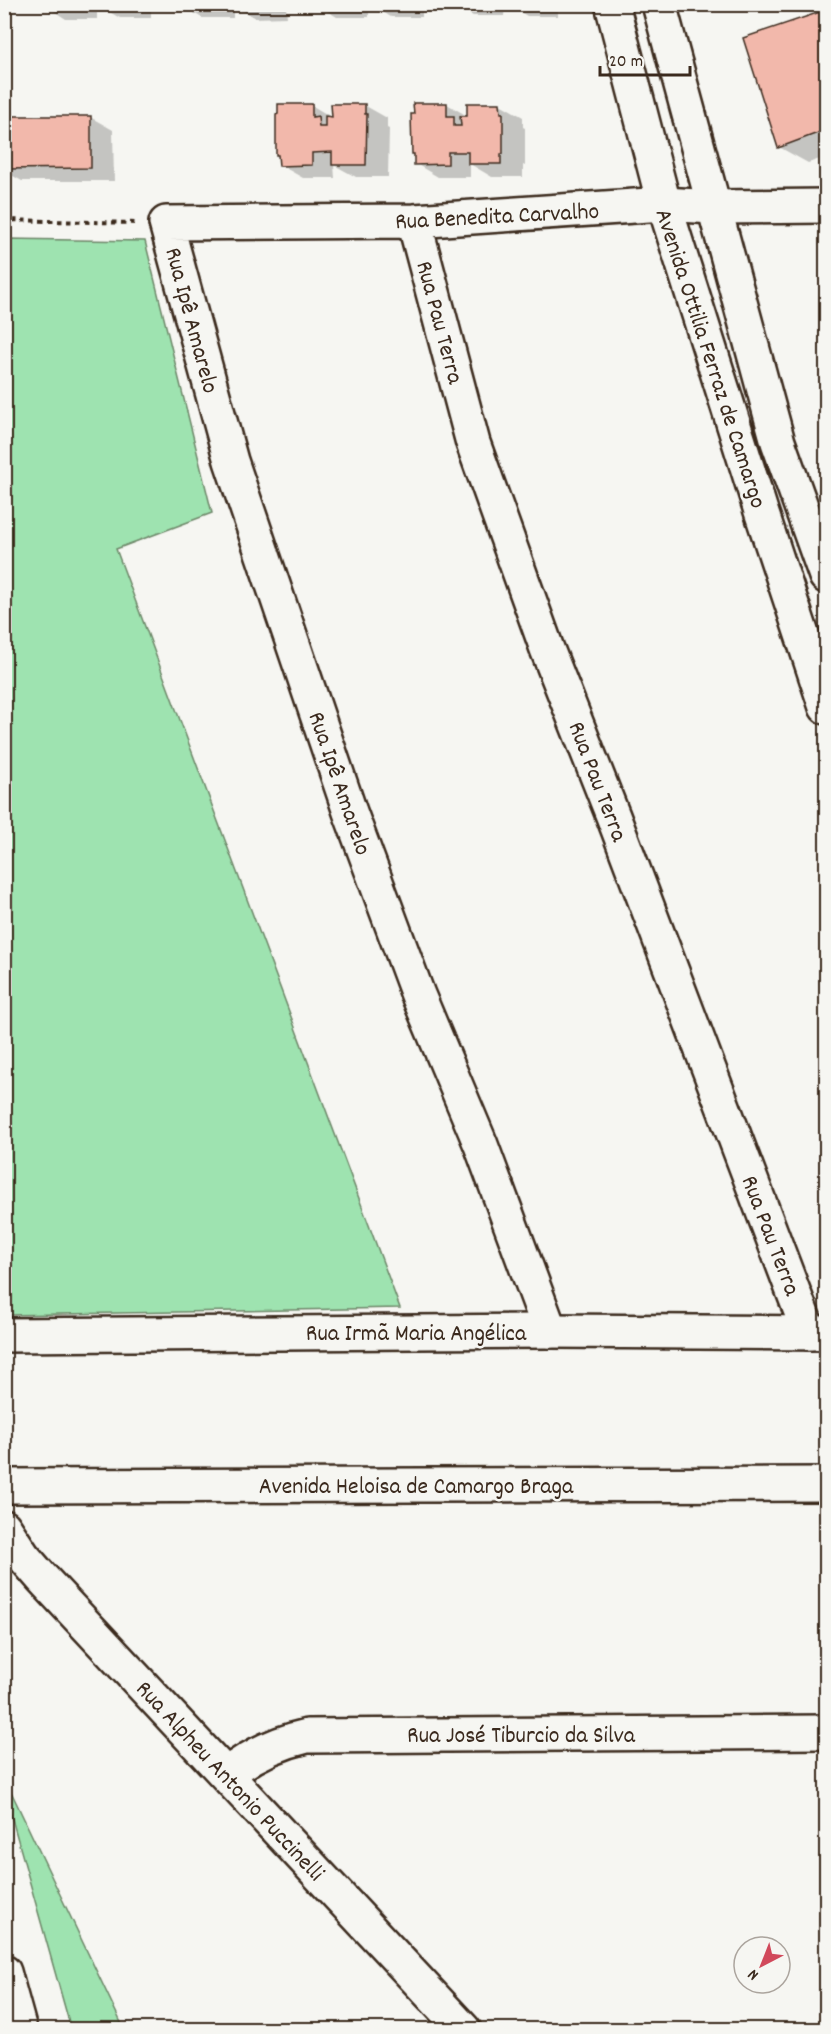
<svg xmlns="http://www.w3.org/2000/svg" width="831" height="2034" font-family="Dekko,sans-serif">
  <rect width="100%" height="100%" fill="#f6f6f2"/>
  <filter id="ink" filterUnits="userSpaceOnUse"><feTurbulence type="fractalNoise" baseFrequency=".0167" numOctaves="2"/><feDisplacementMap in="SourceGraphic" scale="12" xChannelSelector="R" yChannelSelector="G"/><feConvolveMatrix kernelMatrix="1 2 1 2 8 2 1 2 1" color-interpolation-filters="sRGB"/></filter>
  <g filter="url(#ink)">
    <path fill="#9ee3b0" stroke="#6c8667" stroke-width="1.5" d="M5,239l140,2 67,272 -96,36 284,759 -395,7z
      M5,1779l119,250h-53l-66,-235z"/>
    <path fill="#0003" d="M43,4h48l6,4v-4h56v4h-2v10h-31l-23,-13v14h-31z
      M179,4h109v3h-2l1,10 -32,1 -22,-13v13h-31z
      M315,4h54v13h-32z
      M370,4h54v2l-2,1v10h-31z
      M452,4h53l-1,12h-31z
      M507,4h53v1h-2v11h-31z
      M826,12v145l-18,6 -29,-16 -34,-108z
      M447,104l22,13 31,-13 23,13v10l2,1v38l-2,-1v12h-31l-22,-13v13h-32l-22,-13z
      M311,105l22,13 31,-13 23,13v10l2,1 -1,48h-32l-22,-12 1,13h-32l-23,-13z
      M90,117l23,13 1,51h-92l-18,-10v-53z"/>
    <path fill="#f2b8ab" stroke="#3b2a1e" stroke-width="1.5" d="M42,4h33v3h-33z
      M826,10v120l-48,18 -35,-110z
      M413,103h34v13h7v10h7l-1,-10h7v-13h33l1,10h2v41h-2v10h-33v-12h-20v12l-34,1v-11h-2l-1,-40h3z
      M278,104h34v13l6,-1 1,11h6v-11l7,1 -1,-13h34v10h2l-1,51h-34v-13l-20,1v12l-33,1 -1,-11h-2v-40l2,-1z
      M4,116h87v52l-87,1z"/>
    <g fill="none" stroke-linecap="round" stroke-linejoin="round">
      <defs>
        <path id="minor" d="M414,221l59,222 74,206 66,167 196,517
          M550,1331l-69,-186 -63,-150 -68,-183 -119,-351 -65,-238 248,-2 250,-17 49,3 113,-1
          M4,1527l19,29 19,22 422,452
          M226,1775c25,-20 50,-32 81,-39l519,-4
          M4,1972l16,58"/>
        <path id="major" d="M612,4l52,200 97,307 65,196
          M659,4l119,438 48,134
          M4,1335l546,-4 276,2
          M4,1486l822,-2"/>
      </defs>
      <use href="#minor" stroke="#3b2a1e" stroke-width="38"/>
      <use href="#major" stroke="#3b2a1e" stroke-width="38"/>
      <path stroke="#3b2a1e" stroke-width="4" stroke-dasharray="4.5 4.5" stroke-linecap="butt" d="M4,220l132,3"/>
      <use href="#minor" stroke="#f6f6f2" stroke-width="33"/>
      <use href="#major" stroke="#f6f6f2" stroke-width="33"/>
    </g>
  </g>
  <g text-anchor="middle" stroke-width="5" stroke-linejoin="round" paint-order="stroke">
    <g font-size="24" fill="#3b2a1e" stroke="#f6f6f2">
      <text transform="translate(497 215) rotate(-3)" y="8">Rua Benedita Carvalho</text>
      <text transform="translate(193 320) rotate(75)" y="8">Rua Ipê Amarelo</text>
      <text transform="translate(441 322) rotate(75)" y="8">Rua Pau Terra</text>
      <text transform="translate(712 358) rotate(72)" y="8">Avenida Ottilia Ferraz de Camargo</text>
      <text transform="translate(599 781) rotate(69)" y="8">Rua Pau Terra</text>
      <text transform="translate(341 783) rotate(71)" y="8">Rua Ipê Amarelo</text>
      <text transform="translate(772 1235) rotate(69)" y="8">Rua Pau Terra</text>
      <text x="416" y="1340">Rua Irmã Maria Angélica</text>
      <text x="416" y="1493">Avenida Heloisa de Camargo Braga</text>
      <text x="521" y="1742">Rua José Tiburcio da Silva</text>
      <text transform="translate(231 1780) rotate(47)" y="8">Rua Alpheu Antonio Puccinelli</text>
    </g>
  </g>
  <rect width="831" height="2034" fill="none" stroke="#f6f6f2" stroke-width="24"/>
  <rect x="12" y="12" width="807" height="2010" fill="none" stroke="#3b2a1e" stroke-width="2" filter="url(#ink)"/>
  <g transform="translate(762 1965) rotate(222)"><circle r="28" fill="#f6f6f2" stroke="#aba49d" stroke-width="1.5"/>
  <path d="M0-4.5L10 22L0 15L-10 22Z" fill="#d1495b"/>
  <text y="-9" font-size="16" font-weight="bold" text-anchor="middle" fill="#3b2a1e">N</text>
  </g>
  <path d="M600 66v9h90v-9" fill="none" stroke="#3b2a1e" stroke-width="3"/>
  <text x="609" y="66" font-size="18" fill="#3b2a1e" stroke="#f6f6f2" stroke-width="4.5" paint-order="stroke">20 m</text>
</svg>
